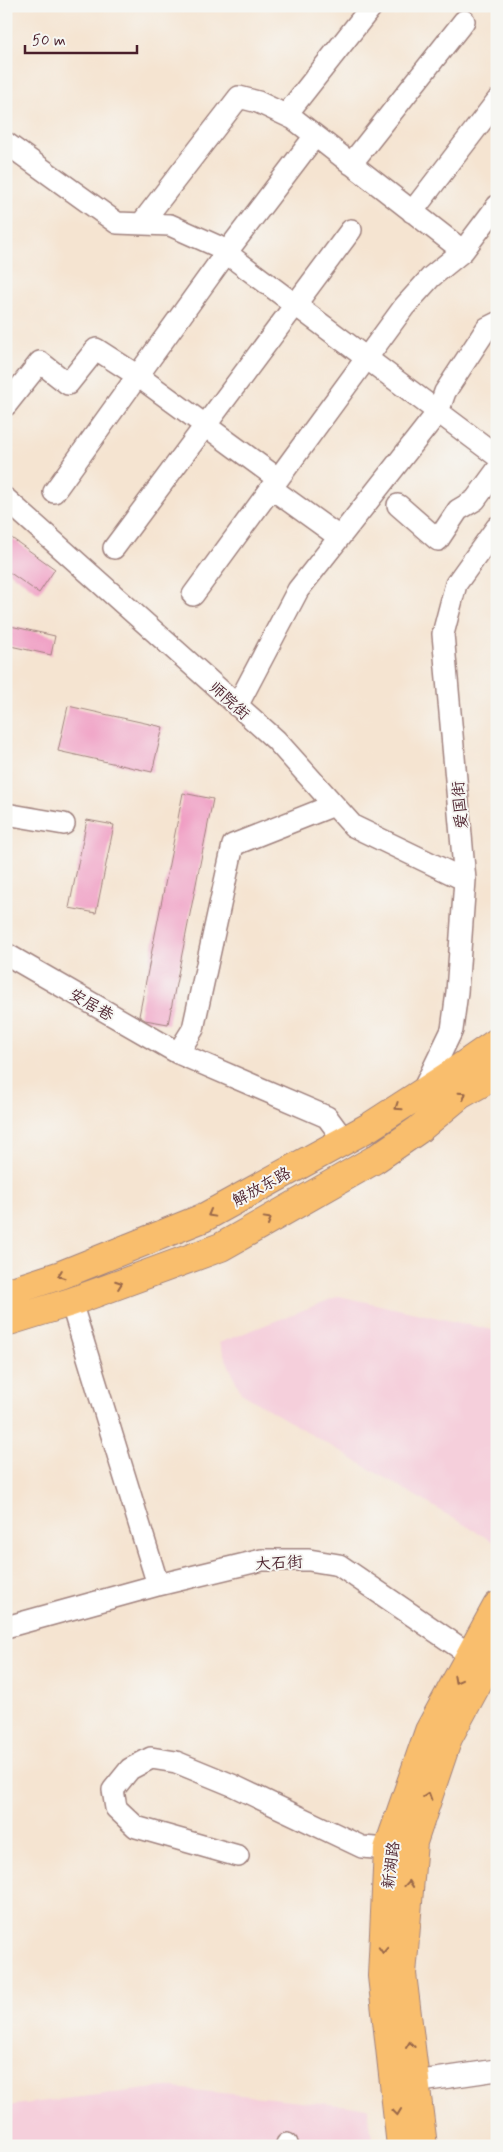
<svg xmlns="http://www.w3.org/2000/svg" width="503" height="2152" font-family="Mynerve,'LXGW WenKai TC',sans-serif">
  <rect width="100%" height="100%" fill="#f6f6f2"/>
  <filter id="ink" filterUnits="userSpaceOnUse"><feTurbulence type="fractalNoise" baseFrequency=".02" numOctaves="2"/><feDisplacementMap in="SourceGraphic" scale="10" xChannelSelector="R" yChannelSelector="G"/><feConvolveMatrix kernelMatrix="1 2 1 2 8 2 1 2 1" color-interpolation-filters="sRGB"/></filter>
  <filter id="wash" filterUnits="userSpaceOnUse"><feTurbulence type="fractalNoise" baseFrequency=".0096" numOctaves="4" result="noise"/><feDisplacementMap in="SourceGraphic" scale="20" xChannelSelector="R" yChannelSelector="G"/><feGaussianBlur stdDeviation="1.12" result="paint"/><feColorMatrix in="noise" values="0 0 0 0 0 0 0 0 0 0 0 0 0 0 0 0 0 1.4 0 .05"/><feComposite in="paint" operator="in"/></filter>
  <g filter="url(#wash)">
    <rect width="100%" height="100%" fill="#f5e4d1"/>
    <path fill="#f5cfdb" d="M339,1296l158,35v213l-256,-151 -22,-50z
      M164,2087l204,21 5,38h-367v-40z"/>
    <g id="blocks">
      <path fill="#f09fc4" d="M6,534l49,35 -16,24 -33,-23z
        M6,625l49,11 -4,19 -45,-10z
        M68,706l95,21 -11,45 -94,-21z
        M183,793l30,6 -45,225 -23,-4 -6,-4z
        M87,820l27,5 -18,88 -27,-5z"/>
    </g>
  </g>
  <g filter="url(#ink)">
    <use href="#blocks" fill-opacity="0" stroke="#a0827e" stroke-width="1"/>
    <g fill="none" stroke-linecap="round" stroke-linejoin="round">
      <defs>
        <path id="minor" d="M286,115l86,-109
          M6,143l111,80 53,2 47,21 280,210
          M351,164l113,-143
          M412,212l85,-111
          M141,224l98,-127 19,5 36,17 169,132 34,-45
          M6,405l34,-43 28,22 28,-35 42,27 139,102
          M271,488l68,49
          M54,492l172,-239 89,-117
          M6,499l270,241 77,86 112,54
          M398,505l40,35 20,-30 17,-10 22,-30
          M114,548l237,-318
          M193,595l211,-288 27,-30 32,-26
          M237,706l61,-116 140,-178 7,-20 42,-64 10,-5
          M6,814l58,10
          M6,954l172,99 149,64 17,23
          M178,1053l15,-24 40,-184 101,-40
          M423,1090l29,-60 5,-38 8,-112 -22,-246 13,-50 41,-57
          M71,1302l87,283
          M6,1627l152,-42 104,-25h47l30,5 143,98
          M238,1856l-102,-29 -20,-19 -3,-18 17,-21 21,-11 25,4 56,23 130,62 26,2
          M415,2082l82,-12
          M287,2144v2"/>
        <path id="major" d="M6,1293l55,-18 142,-57 166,-91 82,-53 46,-32
          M6,1322l65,-20 150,-55 153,-87 44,-30 42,-35 37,-21
          M401,2146l-19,-170 6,-127 41,-118 68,-125
          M423,2146l-21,-172 11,-132 35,-104 49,-91"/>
      </defs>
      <use href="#minor" stroke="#a0827e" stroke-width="24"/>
      <use href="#major" stroke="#a0827e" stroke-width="30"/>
      <use href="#minor" stroke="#fff" stroke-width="21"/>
      <use href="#major" stroke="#f9be6d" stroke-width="28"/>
    </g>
    <defs><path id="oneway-chevron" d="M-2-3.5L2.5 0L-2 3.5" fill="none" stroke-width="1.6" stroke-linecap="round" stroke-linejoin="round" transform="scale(1.25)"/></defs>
    <g stroke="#996749">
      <use href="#oneway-chevron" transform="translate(463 1095) rotate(-33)"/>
      <use href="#oneway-chevron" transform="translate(398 1107) rotate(146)"/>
      <use href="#oneway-chevron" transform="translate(211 1214) rotate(151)"/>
      <use href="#oneway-chevron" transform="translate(268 1220) rotate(-29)"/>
      <use href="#oneway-chevron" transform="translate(61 1275) rotate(160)"/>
      <use href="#oneway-chevron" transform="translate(119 1284) rotate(-20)"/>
      <use href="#oneway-chevron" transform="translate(457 1680) rotate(118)"/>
      <use href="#oneway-chevron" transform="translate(428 1796) rotate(-72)"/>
      <use href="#oneway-chevron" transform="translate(409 1884) rotate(-85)"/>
      <use href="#oneway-chevron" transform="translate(383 1950) rotate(93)"/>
      <use href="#oneway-chevron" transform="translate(410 2045) rotate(-97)"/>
      <use href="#oneway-chevron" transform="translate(397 2112) rotate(84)"/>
    </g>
  </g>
  <g text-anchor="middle" stroke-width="4" stroke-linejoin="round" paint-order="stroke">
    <g font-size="16" fill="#4a1f2b" stroke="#f6f6f2">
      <text transform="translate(230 700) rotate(42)" y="6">师院街</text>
      <text transform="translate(459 805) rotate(-95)" y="6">爱国街</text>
      <text transform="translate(92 1004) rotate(30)" y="6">安居巷</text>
      <text transform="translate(261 1186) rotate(-29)" y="6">解放东路</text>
      <text transform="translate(279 1562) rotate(-3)" y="6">大石街</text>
      <text transform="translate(390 1865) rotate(-83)" y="6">新湖路</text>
    </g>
  </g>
  <rect width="503" height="2152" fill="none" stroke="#f6f6f2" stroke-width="25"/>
  <path d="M25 45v8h112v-8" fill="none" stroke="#4a1f2b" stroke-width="2.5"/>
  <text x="32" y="45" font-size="15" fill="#4a1f2b" stroke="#f6f6f2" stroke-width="4" paint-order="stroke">50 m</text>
</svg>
